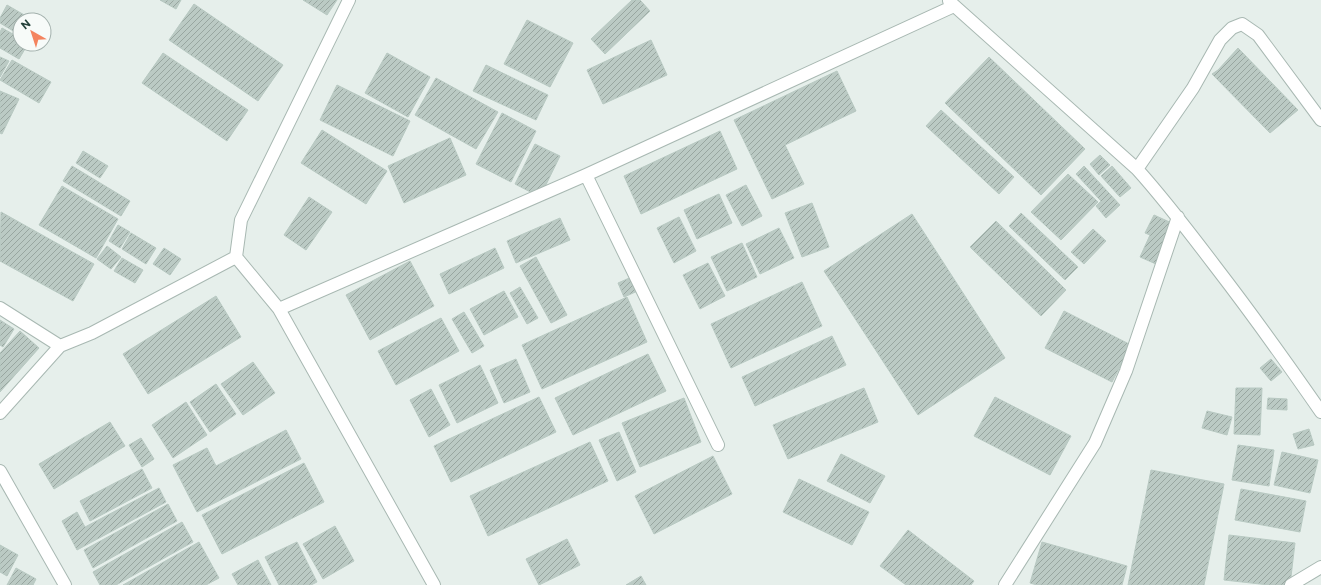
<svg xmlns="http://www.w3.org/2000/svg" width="1321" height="585" font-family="Commissioner,sans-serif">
  <defs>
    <pattern id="building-hatch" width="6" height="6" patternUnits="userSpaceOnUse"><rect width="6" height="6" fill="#bbcac4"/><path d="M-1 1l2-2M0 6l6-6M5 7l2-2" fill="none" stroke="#98a6a0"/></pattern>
  </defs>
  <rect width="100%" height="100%" fill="#e6efeb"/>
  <path fill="url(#building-hatch)" stroke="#b8c9c2" d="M160,0h21l-5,9z
    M303,0h34l-10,15z
    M632,0h8l10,11 -45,43 -14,-15z
    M194,4l89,61 -25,36 -89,-61z
    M7,5l26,15h-13v15l-20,-12v-5z
    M527,20l46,23 -23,44 -46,-23z
    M2,28l18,10v6h8l-9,15 -19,-11v-16z
    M651,40l16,35 -64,29 -16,-34z
    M1238,48l60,62 -28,23 -58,-59 6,-4z
    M163,53l85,57 -21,31 -85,-58z
    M387,53l43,24 -22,40 -43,-24z
    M0,57l9,4 -9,16z
    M989,57l96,92 -44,46 -96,-92z
    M12,60l39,22 -12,21 -39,-23z
    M486,65l62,30 -12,25 -63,-29z
    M837,71l19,40 -71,34 19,39 -32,15 -38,-79z
    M436,78l62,34 -22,37 -61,-34z
    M337,85l73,36 -17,35 -73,-36z
    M0,91l19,8 -17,35 -2,-1z
    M941,110l73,67 -15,17 -73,-68z
    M502,113l34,18 -25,51 -35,-18z
    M322,130l65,41 -21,33 -65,-41z
    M720,131l17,38 -96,45 -17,-38z
    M450,138l16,37 -62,28 -16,-37z
    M535,144l25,12 -20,41 -25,-13z
    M83,151l25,15 -8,12 -24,-15z
    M1100,155l10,10 -11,10 -9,-11z
    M72,166l58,35 -9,15 -58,-35z
    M1084,166l36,39 -14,13 -10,-12 5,-5 -25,-27z
    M1112,166l19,22 -11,9 -19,-21z
    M1068,174l30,28 -37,38 -30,-28z
    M746,185l16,31 -20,10 -16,-31z
    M62,186l56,33 -22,39 -57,-33z
    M719,194l13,29 -35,16 -13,-29z
    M309,197l23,15 -26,38 -22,-15z
    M812,203l17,44 -27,10 -17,-44z
    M1,212l93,52 -21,37 -73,-40z
    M1021,213l57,54 -13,13 -56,-54z
    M912,214l93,144 -87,57 -94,-144z
    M1154,215l20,9 -18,40 -16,-7 10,-22 -5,-2z
    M679,217l17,34 -22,12 -17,-35z
    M560,218l10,22 -54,23 -9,-22z
    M996,221l70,69 -25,26 -71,-69z
    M118,225l12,7 -10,16 -11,-7z
    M779,228l15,30 -34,16 -14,-30z
    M1093,229l13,12 -22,23 -13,-12z
    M131,233l25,15 -10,16 -24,-15z
    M742,243l15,34 -30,14 -16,-34z
    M107,246l14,11 -10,12 -14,-10z
    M164,248l17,11 -11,16 -17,-11z
    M495,248l9,20 -55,26 -9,-20z
    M536,257l31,58 -16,8 -31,-57z
    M122,258l21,12 -8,13 -21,-12z
    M410,261l24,45 -64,34 -24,-45z
    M708,263l17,33 -25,13 -17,-34z
    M634,276l6,14 -16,7 -6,-14z
    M802,282l20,44 -91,42 -20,-44z
    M520,287l18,31 -11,6 -17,-31z
    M504,291l14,26 -34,18 -14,-26z
    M216,296l25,41 -93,57 -25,-40z
    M627,297l20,45 -105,47 -20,-44z
    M1064,311l67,34 -19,37 -67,-34z
    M464,312l20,34 -12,7 -20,-34z
    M441,318l18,33 -63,34 -18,-34z
    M0,320l14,9 -11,18 -3,-2z
    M20,331l19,17 -39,44v-39z
    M832,336l14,29 -91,41 -13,-29z
    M648,354l18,37 -93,44 -18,-37z
    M516,359l14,33 -26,11 -14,-33z
    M1271,359l11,13 -11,9 -11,-13z
    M253,362l22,31 -32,22 -22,-31z
    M480,365l18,38 -41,20 -18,-38z
    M216,384l20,30 -26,18 -20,-30z
    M864,388l14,34 -90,37 -15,-34z
    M1236,388h26l-2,47 -26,-1z
    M431,389l19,36 -21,12 -19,-37z
    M539,397l17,35 -105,50 -17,-36z
    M995,397l76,39 -21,39 -76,-39z
    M684,398l17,44 -61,25 -18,-44z
    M1268,398l19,1v11l-20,-1z
    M186,402l21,33 -34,23 -21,-33z
    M1207,411l25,6 -5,18 -25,-7z
    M110,422l15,24 -71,43 -15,-25z
    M1309,429l5,16 -16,4 -5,-15z
    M286,430l15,29 -104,53 -24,-47 34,-17 9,18z
    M619,432l17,40 -19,9 -18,-41z
    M141,438l13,21 -12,8 -13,-22z
    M590,442l18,39 -120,55 -18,-40z
    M1238,445l36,5 -5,36 -37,-6z
    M1282,452l36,8 -8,33 -36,-8z
    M841,454l44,22 -15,27 -43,-22z
    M713,456l19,38 -78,40 -19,-38z
    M304,463l20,39 -102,52 -20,-39z
    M142,469l10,19 -62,33 -10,-20z
    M1151,470l73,14 -20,101h-76z
    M799,479l70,33 -17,33 -69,-33z
    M159,488l7,14 -89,48 -15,-29 15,-9 8,15z
    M1241,489l65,12 -6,31 -65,-12z
    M168,504l9,17 -84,47 -9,-18z
    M182,522l11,20 -77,43h-16l-7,-13z
    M335,526l19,35 -31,18 -20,-35z
    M908,530l66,51 -3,4h-65l-26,-19z
    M1229,535l66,8 -5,42h-21l-45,-5z
    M567,539l13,26 -41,20 -13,-26z
    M199,542l20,36 -13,7h-83z
    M297,542l20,40 -6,3h-32l-14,-28z
    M1042,542l85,24 -5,19h-85l-7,-2z
    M0,545l18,10 -11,21 -7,-4z
    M258,560l13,25h-33l-6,-11z
    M16,568l20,11 -3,6h-26z
    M641,576l5,9h-20z"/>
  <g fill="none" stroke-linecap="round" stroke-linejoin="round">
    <defs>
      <path id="minor" d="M949,1l188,168c28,31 53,64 78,97 37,48 72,97 106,146
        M1137,169l56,-81 27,-48 12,-12 10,-4 16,11 63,85
        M586,175l132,270
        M236,257l43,52 155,276
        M0,308l60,38 32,-13 144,-76 5,-37 108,-220
        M279,309l307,-134 368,-169
        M0,413l60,-67
        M0,471l65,114
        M1005,585l90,-142 31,-72 52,-154
        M1291,585l30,-18"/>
    </defs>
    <use href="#minor" stroke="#a8b8b2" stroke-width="14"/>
    <use href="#minor" stroke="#fff" stroke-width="12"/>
  </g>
  <g transform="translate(32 32) rotate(321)"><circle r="19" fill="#f7fbf9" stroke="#a3b1ad"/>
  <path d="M0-3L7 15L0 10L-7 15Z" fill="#f4845f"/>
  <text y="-6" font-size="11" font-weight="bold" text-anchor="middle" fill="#24423a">N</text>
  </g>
</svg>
